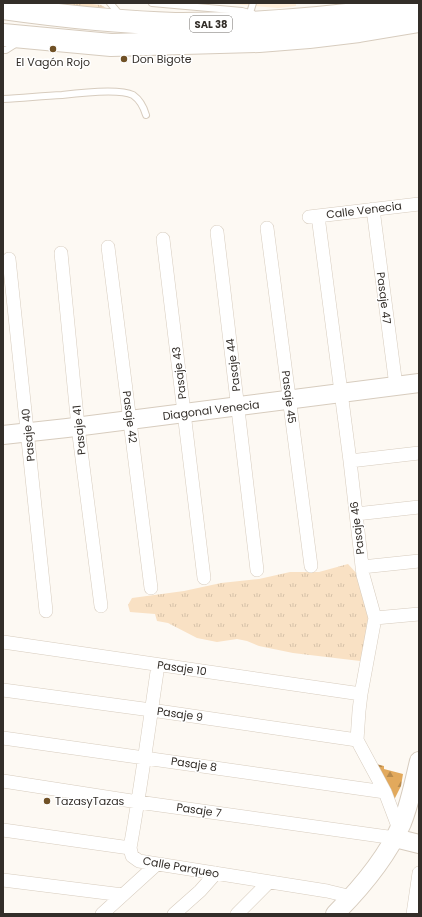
<svg xmlns="http://www.w3.org/2000/svg" width="422" height="917" font-family="Poppins,sans-serif">
  <defs>
    <pattern id="grass-tufts" width="24" height="20" patternUnits="userSpaceOnUse"><rect width="24" height="20" fill="#f9e1c4"/><path d="M3 7l-1-3M5 7V3M7 7l1-3M15 17l-1-3M17 17v-4M19 17l1-3" fill="none" stroke="#d6c1a8"/></pattern>
    <pattern id="forest-firs" width="22" height="20" patternUnits="userSpaceOnUse"><rect width="22" height="20" fill="#e2a95c"/><path d="M5 1l3.5 6h-7zM16 11l3.5 6h-7z" fill="#b88a4c"/></pattern>
  </defs>
  <rect width="100%" height="100%" fill="#fdf9f3"/>
  <path fill="#ffeed9" d="M221,3h75v3l-18,2z"/>
  <path fill="url(#grass-tufts)" d="M17,3h66l18,2 5,3 2,3z
    M348,564l10,11 13,34 -7,41 -4,11 -67,-8 -34,-7 -12,-5 -10,-2 -20,3 -20,-4 -29,-15 -11,-2 -2,-7 -25,-2 -2,-7 4,-7 52,-7 37,-8 38,-4 31,-7h29z"/>
  <path fill="url(#forest-firs)" d="M372,763l12,3v3l19,5 -2,12 -10,20z"/>
  <g fill="none" stroke-linecap="round" stroke-linejoin="round">
    <defs>
      <path id="lane" d="M110,3l11,13
        M152,3l90,8 11,3
        M250,13l3,-10
        M3,50h3l11,-7
        M3,99c20,-1 39,-3 59,-4 16,-2 57,-7 71,0 7,5 11,13 13,20"/>
      <path id="street" d="M373,209l23,177
        M318,216l32,245 13,114 12,43 -14,76 -2,17 -2,29 28,52 14,37
        M309,217l110,-13
        M267,228l44,338
        M217,232l40,338
        M163,239l41,339
        M108,247l43,341
        M61,253l17,174 23,179
        M9,259l37,352
        M350,461l69,-8
        M356,514l63,-7
        M362,567l57,-6
        M375,618l44,-4
        M3,642l358,52
        M158,665c-9,61 -17,122 -28,183l2,8 7,5 188,30 25,6
        M3,690l148,20 206,30
        M3,738l382,54
        M3,781l135,21 257,36
        M3,830l127,18
        M3,880l120,15
        M102,914l55,-50
        M174,914l26,-23 16,-18
        M237,914l32,-32
        M413,914l6,-41"/>
      <path id="secondary" d="M3,435l64,-7 352,-45
        M395,838l24,6
        M335,914c26,-26 52,-57 67,-91 8,-20 12,-41 17,-62"/>
      <path id="highway" d="M3,8c57,8 114,14 172,16 24,0 48,-1 73,-1 57,-3 114,-8 171,-19
        M3,35l108,10 148,-4 50,-4 50,-6 60,-10"/>
    </defs>
    <use href="#lane" stroke="#d7ccbe" stroke-width="8"/>
    <use href="#street" stroke="#d7ccbe" stroke-width="14"/>
    <use href="#secondary" stroke="#d7ccbe" stroke-width="20"/>
    <use href="#highway" stroke="#d7ccbe" stroke-width="24"/>
    <use href="#lane" stroke="#fff" stroke-width="6"/>
    <use href="#street" stroke="#fff" stroke-width="13"/>
    <use href="#secondary" stroke="#fff" stroke-width="18"/>
    <use href="#highway" stroke="#fff" stroke-width="22"/>
  </g>
  <g fill="#705126" stroke="#fff" stroke-width="1.5">
    <circle cx="53" cy="49" r="4"/>
    <circle cx="124" cy="59" r="4"/>
    <circle cx="47" cy="801" r="4"/>
  </g>
  <g text-anchor="middle" stroke-width="3" stroke-linejoin="round" paint-order="stroke">
    <rect fill="#fff" stroke="#706d69" stroke-width="1" x="190" y="16" width="42" height="16" rx="3"/>
    <g font-size="10" font-weight="bold" fill="#332e29">
      <text x="211" y="28">SAL 38</text>
    </g>
    <g font-size="11" fill="#332e29" stroke="#fff" text-anchor="start">
      <text x="132" y="63">Don Bigote</text>
      <text x="53" y="66" text-anchor="middle">El Vagón Rojo</text>
      <text x="55" y="805">TazasyTazas</text>
    </g>
    <g font-size="11" fill="#332e29" stroke="#fff">
      <text transform="translate(364 210) rotate(-7)" y="4">Calle Venecia</text>
      <text transform="translate(384 298) rotate(83)" y="4">Pasaje 47</text>
      <text transform="translate(233 365) rotate(-97)" y="4">Pasaje 44</text>
      <text transform="translate(179 373) rotate(-97)" y="4">Pasaje 43</text>
      <text transform="translate(289 397) rotate(83)" y="4">Pasaje 45</text>
      <text transform="translate(211 410) rotate(-7)" y="4">Diagonal Venecia</text>
      <text transform="translate(130 417) rotate(83)" y="4">Pasaje 42</text>
      <text transform="translate(79 430) rotate(-96)" y="4">Pasaje 41</text>
      <text transform="translate(28 435) rotate(-96)" y="4">Pasaje 40</text>
      <text transform="translate(357 528) rotate(-97)" y="4">Pasaje 46</text>
      <text transform="translate(182 668) rotate(8)" y="4">Pasaje 10</text>
      <text transform="translate(180 714) rotate(8)" y="4">Pasaje 9</text>
      <text transform="translate(194 764) rotate(8)" y="4">Pasaje 8</text>
      <text transform="translate(199 810) rotate(8)" y="4">Pasaje 7</text>
      <text transform="translate(181 867) rotate(10)" y="4">Calle Parqueo</text>
    </g>
  </g>
  <rect width="422" height="917" fill="none" stroke="#332e29" stroke-width="8"/>
</svg>
